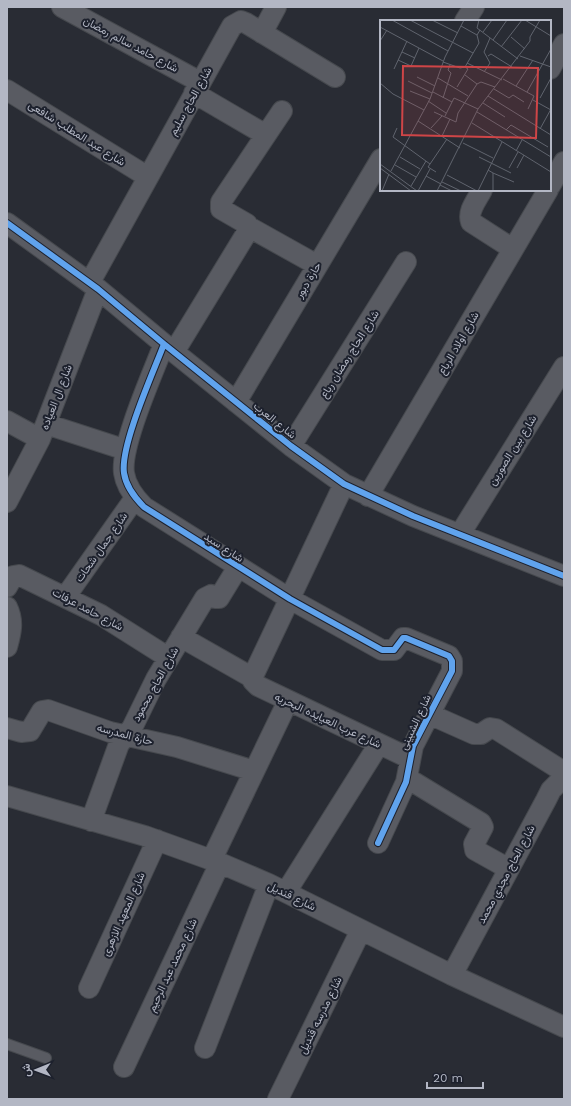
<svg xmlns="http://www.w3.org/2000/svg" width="571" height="1106" font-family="'Work Sans',Vazirmatn,sans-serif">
  <rect width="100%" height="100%" fill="#292c34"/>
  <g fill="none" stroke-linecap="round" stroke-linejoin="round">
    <defs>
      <path id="service" d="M7,1044l39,14"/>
      <path id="minor" d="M62,7l138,75
        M465,21l9,-14
        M262,33l14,-26
        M550,69l14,-25
        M7,90l141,87
        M194,93l72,42
        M550,186l14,-24
        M482,190c-5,10 -15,21 -11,32l42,27
        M7,223l91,66 66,55 127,102 53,38 69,32 151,60
        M249,227l68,38
        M90,282l142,-256 9,-5 5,2 89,54
        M164,344c-11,29 -44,102 -40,129 2,14 11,25 20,34l146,92 92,51h12l9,-12h3l43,18 3,5v10l-39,75 -7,36 -28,61
        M174,352l75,-123 -2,-5 -26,-15v-7l61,-91
        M236,402l145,-243
        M7,421l33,18
        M46,424l80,26
        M291,446l115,-184
        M344,484l-91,192v5l5,5 151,72
        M368,496l180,-306
        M7,502l33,-63 58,-150
        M460,534l104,-167
        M7,587l6,-11 6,-1 82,40 68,43
        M66,596l69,-98
        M7,607c7,14 4,26 0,40
        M181,637l72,41
        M429,714l45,20h7l9,-6 6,1 68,43
        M7,728l14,4 9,-1 12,-20 6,-1 62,22 67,15 77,24
        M407,778l74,45 2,4 -9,17 1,6 34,19
        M7,796l138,40 75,27 49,21 183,91 112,52
        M91,821l28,-77 13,-16 24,-49 49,-81 6,-3 4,3h4l19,-31
        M212,859l76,-158
        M286,892l93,-148
        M452,975l94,-175 5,-10 13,-13
        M89,988l68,-148
        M205,1048l64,-164
        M124,1067l96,-204
        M278,1099l83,-169"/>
    </defs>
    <use href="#service" stroke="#46494e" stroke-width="12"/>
    <use href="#minor" stroke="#46494e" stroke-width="22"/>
    <use href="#service" stroke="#595b62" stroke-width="10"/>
    <use href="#minor" stroke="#595b62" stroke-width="20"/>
    <defs>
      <path id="cycleway" d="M7,223l91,66 66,55 127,102 53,38 69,32 151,60
        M164,344c-11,29 -44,102 -40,129 2,14 11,25 20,34l146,92 92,51h12l9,-12h3l43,18 3,5v10l-39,75 -7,36 -28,61"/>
    </defs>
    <use href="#cycleway" stroke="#1d212d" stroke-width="8"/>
    <use href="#cycleway" stroke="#60a3ed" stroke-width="6"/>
  </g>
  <g text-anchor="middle" stroke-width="4" stroke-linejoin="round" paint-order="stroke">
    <g font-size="11" fill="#b3b7c4" stroke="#1d212d">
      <text transform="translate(131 44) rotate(28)" y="4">شارع حامد سالم رمضان</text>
      <text transform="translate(190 101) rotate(-61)" y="4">شارع الحاج سليم</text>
      <text transform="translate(77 133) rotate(32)" y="4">شارع عبد المطلب شافعى</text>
      <text transform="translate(308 280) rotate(-59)" y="4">حارة دبور</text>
      <text transform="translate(458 343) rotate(-60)" y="4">شارع اولاد الرباع</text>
      <text transform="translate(349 354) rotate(-58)" y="4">شارع الحاج رمضان رباع</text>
      <text transform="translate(56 397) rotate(-69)" y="4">شارع ال العياده</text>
      <text transform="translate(275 420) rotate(39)" y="4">شارع العرب</text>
      <text transform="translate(512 450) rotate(-58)" y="4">شارع بين الصورين</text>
      <text transform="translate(101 547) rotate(-55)" y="4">شارع جمال شحات</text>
      <text transform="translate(224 547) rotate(33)" y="4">شارع سيد</text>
      <text transform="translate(88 609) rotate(28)" y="4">شارع حامد عرفات</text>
      <text transform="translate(155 684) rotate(-61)" y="4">شارع الحاج محمود</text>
      <text transform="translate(328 720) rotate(25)" y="4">شارع عرب العيايده البحريه</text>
      <text transform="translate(415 722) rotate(-65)" y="4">شارع الشبينى</text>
      <text transform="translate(125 734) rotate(15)" y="4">حارة المدرسه</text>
      <text transform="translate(506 874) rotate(-62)" y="4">شارع الحاج مجدي محمد</text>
      <text transform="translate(292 896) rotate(26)" y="4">شارع قنديل</text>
      <text transform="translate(123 914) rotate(-66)" y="4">شارع المعهد الازهرى</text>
      <text transform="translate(172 965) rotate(-65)" y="4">شارع محمد عبد الرحيم</text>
      <text transform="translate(320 1015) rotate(-64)" y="4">شارع مدرسه قنديل</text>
    </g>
  </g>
  <g transform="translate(380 20)">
    <rect width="171" height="171" fill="#292c34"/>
    <path fill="none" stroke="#60646e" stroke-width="1" d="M12,0l56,31M30,0l63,33M52,0l26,13M99,0l-2,8 41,31M145,0l26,16M81,6l16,9M0,7l63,34M103,12l9,-12M131,17l14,12M113,20l14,-20M0,21l7,-11M121,27l21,-27M22,32l13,6M108,36l3,-2 21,13M140,36l31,11M18,40l13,6 8,-18M63,42l17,6 5,-1 14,-24 -2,-8 3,-5M87,43l35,17M14,49l13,-28M104,52l6,-9 -6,-11 6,-14M85,55l12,9M37,57l18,9M58,58l30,18M123,59l31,17 -6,13M28,61l24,12M0,63l13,11 31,16M136,66l17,-26M77,67l11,-18 -3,-2M114,69l15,9 4,-3 11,7M30,71l20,8M53,72l19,10M147,72l24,-43M108,76l63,39M63,78l8,-25 -3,-3 2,-5M160,78l11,-20M153,80l18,10M48,81l18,12M103,83l22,14M54,92l22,10 2,-9 19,-29 4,-2 14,5M97,92l74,45M65,96l9,-18 24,11M38,101l42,27M92,103l79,49M17,108l-4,9 37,27M51,108l11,-12M160,109l11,-20M126,110l5,-5 37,22M62,116l8,-17M83,123l30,15M136,131l6,-11M20,137l20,12M99,137l32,16M0,144l37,27M15,145l21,12M0,148l31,23M129,148l9,-16M137,148l7,-13M108,150l5,3v18M11,151l39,-72 15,-42 19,-37M56,152l-8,-5 19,-28M113,153l21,9M67,155l30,16M46,156l15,8M62,162l19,9M60,165l12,6M31,166l15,-25M2,171l7,-17M38,171l12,-22M57,171l41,-82 52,-68v-4l10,-17M98,171l24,-49"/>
    <path fill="#cf4547" fill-opacity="0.15" stroke="#cf4547" stroke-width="2" d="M23,46l135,2 -2,70 -134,-3z"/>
    <rect width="171" height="171" fill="none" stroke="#b3b7c4" stroke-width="2"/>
  </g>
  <rect width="571" height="1106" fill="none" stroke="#b3b7c4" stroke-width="16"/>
  <g transform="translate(36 1070) rotate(269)" stroke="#1d212d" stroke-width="3" paint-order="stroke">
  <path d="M0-3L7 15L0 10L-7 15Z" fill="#b3b7c4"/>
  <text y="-6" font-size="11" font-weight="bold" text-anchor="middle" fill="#b3b7c4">ش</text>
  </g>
  <path d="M427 1082v6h56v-6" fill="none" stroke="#b3b7c4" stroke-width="2"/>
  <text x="433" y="1082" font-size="12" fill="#b3b7c4" stroke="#1d212d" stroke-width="3" paint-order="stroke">20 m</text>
</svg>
